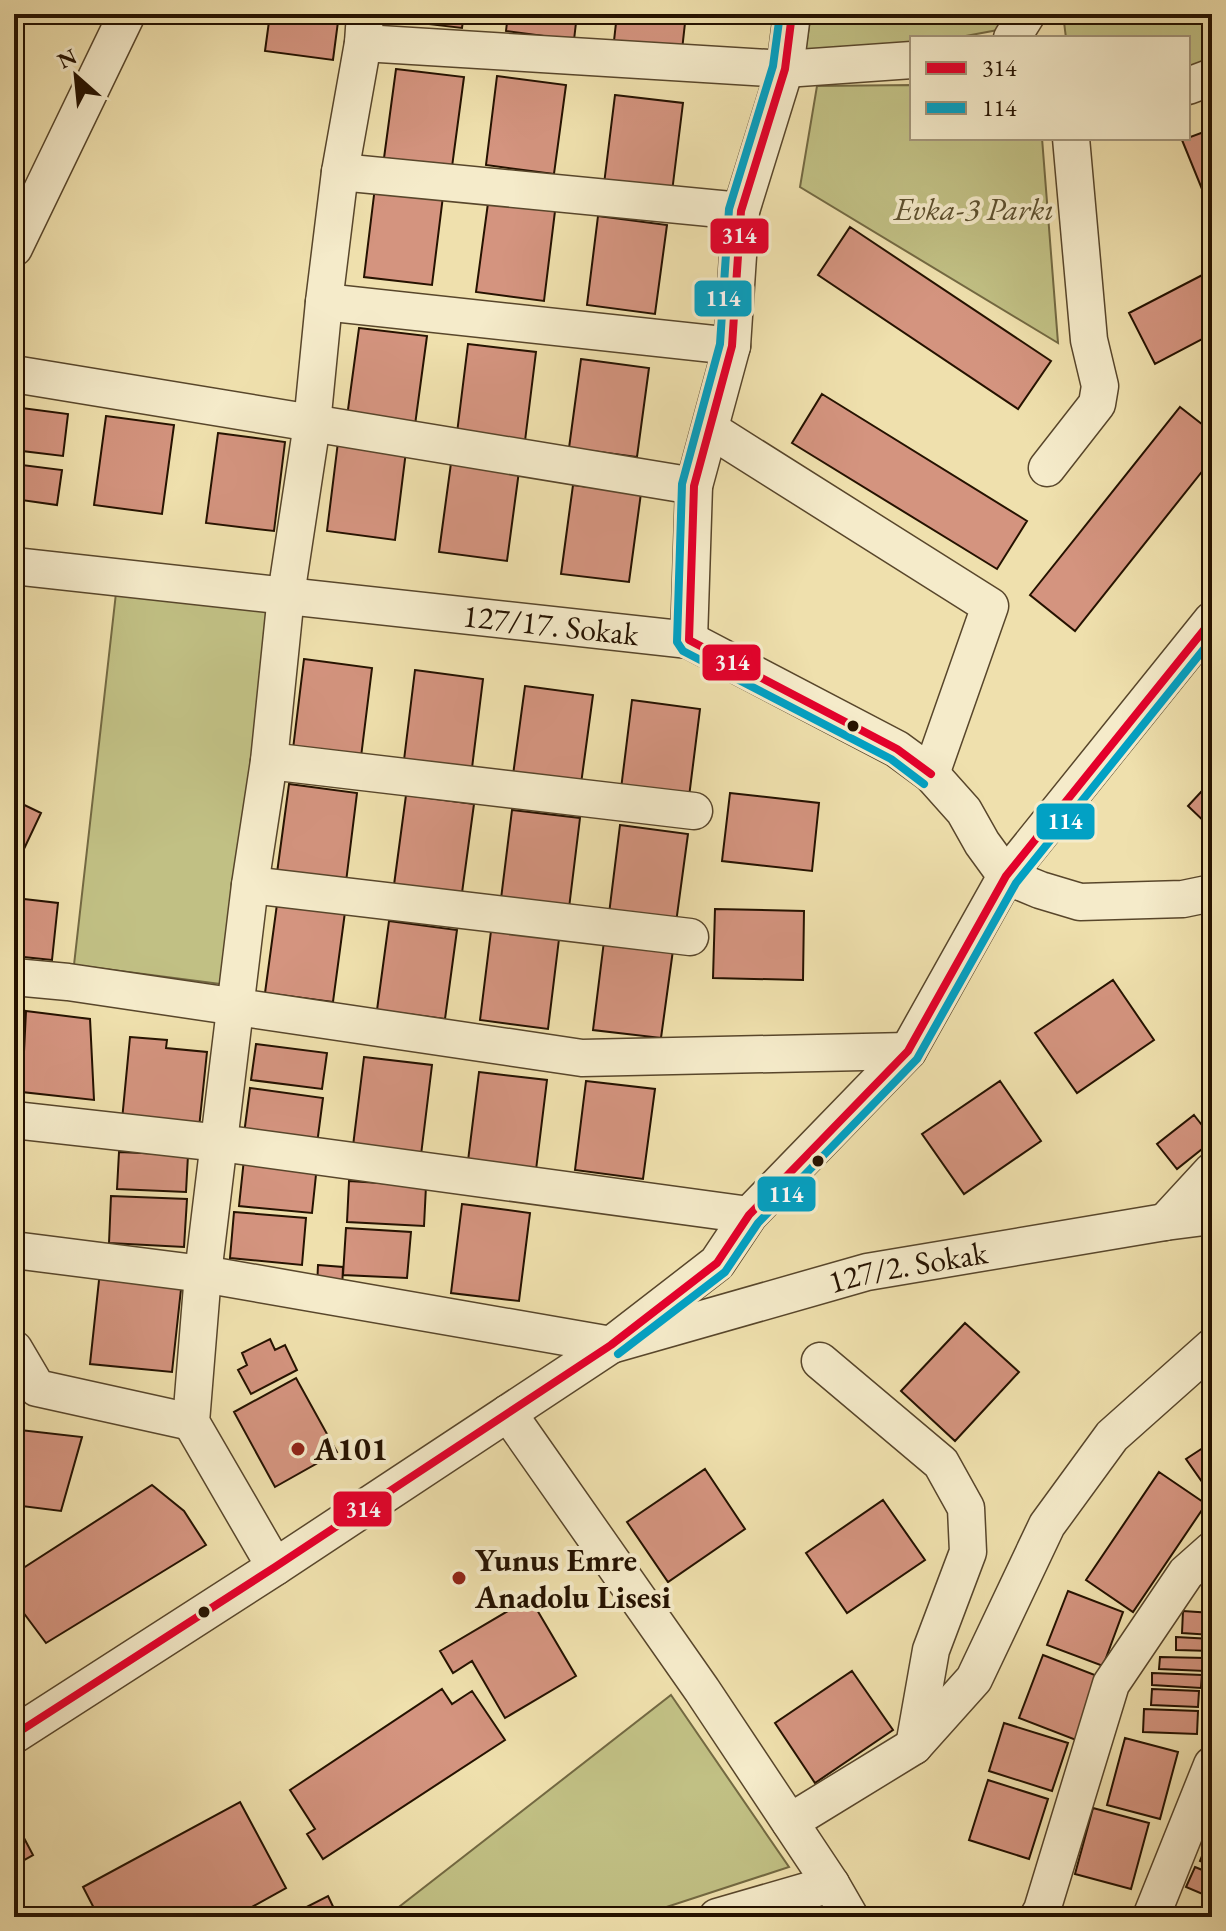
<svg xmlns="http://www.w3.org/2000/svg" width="1226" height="1931" font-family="'EB Garamond',serif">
  <rect width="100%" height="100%" fill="#efe0ad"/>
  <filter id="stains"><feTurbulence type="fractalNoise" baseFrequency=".0025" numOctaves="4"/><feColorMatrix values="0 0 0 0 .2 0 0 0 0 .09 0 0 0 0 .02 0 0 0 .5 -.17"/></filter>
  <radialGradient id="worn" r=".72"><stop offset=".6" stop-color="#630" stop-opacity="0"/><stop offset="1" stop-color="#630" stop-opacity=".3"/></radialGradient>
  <path fill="#c1c084" stroke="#736942" stroke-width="2" d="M811,14h201l-9,15 -48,9h-43v8l-107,6z
    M1063,14h149v48l-24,10v-34h-122z
    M912,85v53h130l16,205 -258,-156 17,-101z
    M116,593l154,15 -42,377 -154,-20z
    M671,1695l118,172 -153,50h-250z"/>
  <path fill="#d4947f" stroke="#251200" stroke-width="2" d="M270,14h69l-6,46 -68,-9z
    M395,14h69l-2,14 -68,-8z
    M508,14h69l-3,26 -68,-9z
    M617,14h69l-4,36 -68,-9z
    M396,69l68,8 -12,90 -68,-9z
    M497,76l69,9 -12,89 -68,-9z
    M615,95l68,8 -11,89 -68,-8z
    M1212,129v62l-8,3 -22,-54z
    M375,187l68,9 -11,89 -68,-8z
    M488,203l67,8 -11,90 -68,-9z
    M598,216l69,9 -12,89 -68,-9z
    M850,227l201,134 -33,48 -200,-134z
    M1212,270v64l-57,30 -26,-51z
    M359,328l68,8 -12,89 -68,-8z
    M468,344l68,8 -11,89 -68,-8z
    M581,359l68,9 -12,89 -68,-9z
    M822,394l205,127 -30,48 -205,-126z
    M14,407l54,7 -5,42 -49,-6z
    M1180,407l32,25v27l-137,172 -45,-36z
    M106,416l68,9 -12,89 -68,-9z
    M218,433l67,9 -11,89 -68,-8z
    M338,442l68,9 -11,89 -68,-9z
    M451,463l68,8 -12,90 -68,-9z
    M14,464l48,6 -5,35 -43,-6z
    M573,485l68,8 -12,89 -68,-8z
    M304,659l68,9 -11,89 -68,-8z
    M415,670l68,9 -11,89 -68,-8z
    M525,686l68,9 -12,89 -68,-9z
    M632,700l68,9 -11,88 -68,-8z
    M1212,780v49l-24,-23z
    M289,784l68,9 -11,89 -69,-9z
    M730,793l89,10 -7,68 -90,-10z
    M406,795l68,9 -12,89 -68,-8z
    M14,800l27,13 -27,57z
    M512,810l68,8 -11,90 -68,-9z
    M620,825l68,9 -12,89 -67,-9z
    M24,899l34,4 -6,57 -38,-4v-35l8,1z
    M277,904l68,8 -12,90 -68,-9z
    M715,909l89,2 -1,69 -90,-2z
    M389,921l68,9 -12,89 -68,-9z
    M491,931l68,8 -11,90 -68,-9z
    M604,941l69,9 -12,88 -68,-8z
    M1113,980l41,60 -77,53 -42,-60z
    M26,1011l64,8 4,81 -72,-8z
    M130,1037l37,3 -1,8 41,4 -8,76 -77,-8z
    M256,1044l71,9 -5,36 -71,-9z
    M364,1057l68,8 -11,90 -68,-9z
    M479,1072l68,8 -11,90 -68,-9z
    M586,1081l69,8 -12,90 -68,-9z
    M1000,1081l41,60 -77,53 -42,-60z
    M250,1088l73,10 -6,46 -73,-10z
    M1194,1115l18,23v3l-35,28 -20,-25z
    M119,1152l69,3 -2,37 -69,-3z
    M244,1159l73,6 -5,48 -73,-7z
    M349,1181l77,5 -2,40 -77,-4z
    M111,1196l76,3 -3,48 -75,-4z
    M462,1204l68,9 -11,88 -68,-8z
    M234,1212l72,6 -4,47 -72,-7z
    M346,1228l65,4 -4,46 -64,-3z
    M318,1265l25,2 -1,23 -25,-2z
    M100,1271l82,9 -10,92 -82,-8z
    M965,1323l54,49 -64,69 -54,-50z
    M270,1339l5,11 10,-5 12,25 -46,24 -13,-24 9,-5 -5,-12z
    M296,1378l41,74 -62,35 -41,-75z
    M20,1430l62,7 -21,74 -39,-5 -8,5v-79z
    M1212,1442v54l-26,-37z
    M705,1469l40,60 -77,53 -41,-60z
    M1159,1472l47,32 -73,108 -47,-32z
    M152,1485l32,26 22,34 -160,98 -32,-43v-26z
    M883,1500l42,60 -78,53 -41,-60z
    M1068,1591l55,21 -20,54 -56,-21z
    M530,1598l46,78 -71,42 -33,-57 -19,12 -13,-22z
    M1183,1611l29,2v22l-30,-2z
    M1176,1637l36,2v12l-36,-1z
    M1043,1655l57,22 -24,63 -57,-22z
    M1160,1657l45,1v13l-46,-2z
    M852,1671l41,59 -78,53 -40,-60z
    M1152,1673l50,2 -1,13 -49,-3z
    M442,1689l10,15 20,-13 33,49 -182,119 -16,-25 8,-5 -25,-39z
    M1152,1689l47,2 -1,16 -47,-2z
    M1144,1709l54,2 -1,23 -54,-2z
    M1004,1723l64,20 -16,48 -63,-20z
    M1125,1738l53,14 -18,67 -53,-14z
    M988,1780l60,19 -19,60 -60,-19z
    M240,1802l46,86 -52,29h-141l4,-3 -14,-27z
    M1093,1808l56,15 -18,66 -56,-15z
    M24,1838l9,17 -16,9 -3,-6v-14z
    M1209,1839l3,2v25l-12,-5z
    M1195,1867l17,7v24l-26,-11z
    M328,1896l10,21h-51z"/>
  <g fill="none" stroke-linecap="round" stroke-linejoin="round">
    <defs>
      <g id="minor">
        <path d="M1012,38l15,-24"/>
        <path d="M363,43l422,26 127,-9"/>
        <path d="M1188,86l24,-9"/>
        <path d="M340,172l401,39"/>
        <path d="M14,248l113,-234"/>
        <path d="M324,302l408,44"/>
        <path d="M14,374l680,112"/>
        <path d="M711,430l279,176 -59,168"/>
        <path d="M1047,468l50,-64 3,-18 -11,-46 -18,-202"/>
        <path id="s1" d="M14,566l675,74 208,109 34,25 33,37 18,32 24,33 34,14 40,12 103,-3 29,-6"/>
        <path d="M689,640l5,-154 38,-140 9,-135 44,-142 7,-55"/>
        <path d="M269,761l425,50"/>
        <path d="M250,885l440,52"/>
        <path d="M14,977l54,5 514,76 326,-7"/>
        <path d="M14,1120l206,23 529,72"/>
        <path d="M1165,1222l47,-51"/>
        <path id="s2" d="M14,1250l189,24 408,71 256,-73 298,-50 47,-6"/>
        <path d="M14,1349l23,39 154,34"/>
        <path d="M820,1361l121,102 25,45 2,44 -37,98 -17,96"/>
        <path d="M508,1413l194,277 129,194 19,33"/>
        <path d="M275,1567l-84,-145 12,-148 47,-389 19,-124 17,-166 26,-171 12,-122 16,-130 23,-129 2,-29"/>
        <path d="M14,1735l261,-168 336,-222 106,-82 32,-48 159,-164 98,-175 206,-256"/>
        <path d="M790,1822l124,-76 60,-67 73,-154 65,-89 100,-89"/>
        <path d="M717,1917l114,-33"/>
        <path d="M1038,1917l4,-7 69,-226 75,-111 26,-23"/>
        <path d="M1151,1917l61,-152"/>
      </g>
    </defs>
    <use href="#minor" stroke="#58462b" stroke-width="39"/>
    <use href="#minor" stroke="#f5ebca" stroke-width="36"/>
    <defs>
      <path id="bus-1" d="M792,14l-7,55 -44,142 -9,135 -38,140 -5,154 208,109 34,25
        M14,1735l261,-168 336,-222 106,-82 32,-48 159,-164 98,-175 206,-256"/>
      <path id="bus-2" d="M780,14l-7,52 -44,143 -9,135 -38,140 -5,158 6,9 208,108 33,25
        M618,1354l107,-82 33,-49 159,-164 99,-176 196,-244"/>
    </defs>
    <use href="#bus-1" stroke="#f5ebca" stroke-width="14"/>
    <use href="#bus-2" stroke="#f5ebca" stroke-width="14"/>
    <use href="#bus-1" stroke="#e4002b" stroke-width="8"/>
    <use href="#bus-2" stroke="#02a1c4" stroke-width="8"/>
  </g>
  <g fill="#251200" stroke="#f5ebca" stroke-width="3">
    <circle cx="853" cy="726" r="7"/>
    <circle cx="818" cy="1161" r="7"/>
    <circle cx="204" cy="1612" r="7"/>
  </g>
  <g fill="#8f2418" stroke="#f5ebca" stroke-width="3">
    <circle cx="298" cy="1449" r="8"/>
    <circle cx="459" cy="1578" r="8"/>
  </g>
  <g text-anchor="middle" stroke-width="8" stroke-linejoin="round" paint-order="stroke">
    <g font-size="32" font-style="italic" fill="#5c4f2e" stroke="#f5ebca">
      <text x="974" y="220">Evka-3 Parkı</text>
    </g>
    <g font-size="32" fill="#251200" stroke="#f5ebca">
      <text dy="11" stroke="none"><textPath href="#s1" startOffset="540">127/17. Sokak</textPath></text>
      <text dy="11" stroke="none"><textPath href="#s2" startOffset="912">127/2. Sokak</textPath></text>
    </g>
    <g font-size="32" font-weight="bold" fill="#251200" stroke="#f5ebca" text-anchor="start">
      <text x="314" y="1460">A101</text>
      <text x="475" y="1571">Yunus Emre<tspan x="475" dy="37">Anadolu Lisesi</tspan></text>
    </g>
  </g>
  <g stroke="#f5ebca" stroke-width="3">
    <rect x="709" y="217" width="61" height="38" rx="8" fill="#e4002b"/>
    <rect x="693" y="279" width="60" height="39" rx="8" fill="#02a1c4"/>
    <rect x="701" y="643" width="61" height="39" rx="8" fill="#e4002b"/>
    <rect x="1035" y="802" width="61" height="39" rx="8" fill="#02a1c4"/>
    <rect x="756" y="1175" width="61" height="38" rx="8" fill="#02a1c4"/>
    <rect x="332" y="1490" width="61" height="38" rx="8" fill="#e4002b"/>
  </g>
  <g font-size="22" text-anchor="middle" font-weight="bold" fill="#fff">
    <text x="739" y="243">314</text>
    <text x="723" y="306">114</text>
    <text x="732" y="670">314</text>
    <text x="1065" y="829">114</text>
    <text x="786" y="1202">114</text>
    <text x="363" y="1517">314</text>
  </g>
  <rect width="1226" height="1931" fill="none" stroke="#efe0ad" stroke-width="48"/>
  <rect x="16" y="16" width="1194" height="1899" fill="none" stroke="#251200" stroke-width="4"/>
  <rect x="24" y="24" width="1178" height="1883" fill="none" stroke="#251200" stroke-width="2"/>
  <rect x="910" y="36" width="280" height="104" fill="#f5ebca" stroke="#a29479" stroke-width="2"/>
  <rect x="926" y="62" width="40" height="12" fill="#e4002b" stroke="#a29479" stroke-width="2"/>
  <text x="982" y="76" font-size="24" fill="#251200">314</text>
  <rect x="926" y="102" width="40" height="12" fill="#02a1c4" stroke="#a29479" stroke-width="2"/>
  <text x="982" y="116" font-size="24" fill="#251200">114</text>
  <g transform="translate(76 76) rotate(333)" stroke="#f5ebca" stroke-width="6" paint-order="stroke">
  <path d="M0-6L14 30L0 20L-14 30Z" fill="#251200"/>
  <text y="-12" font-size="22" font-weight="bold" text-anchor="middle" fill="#251200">N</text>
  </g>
  <rect width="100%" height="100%" filter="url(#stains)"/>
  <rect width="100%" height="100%" fill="url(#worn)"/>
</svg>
